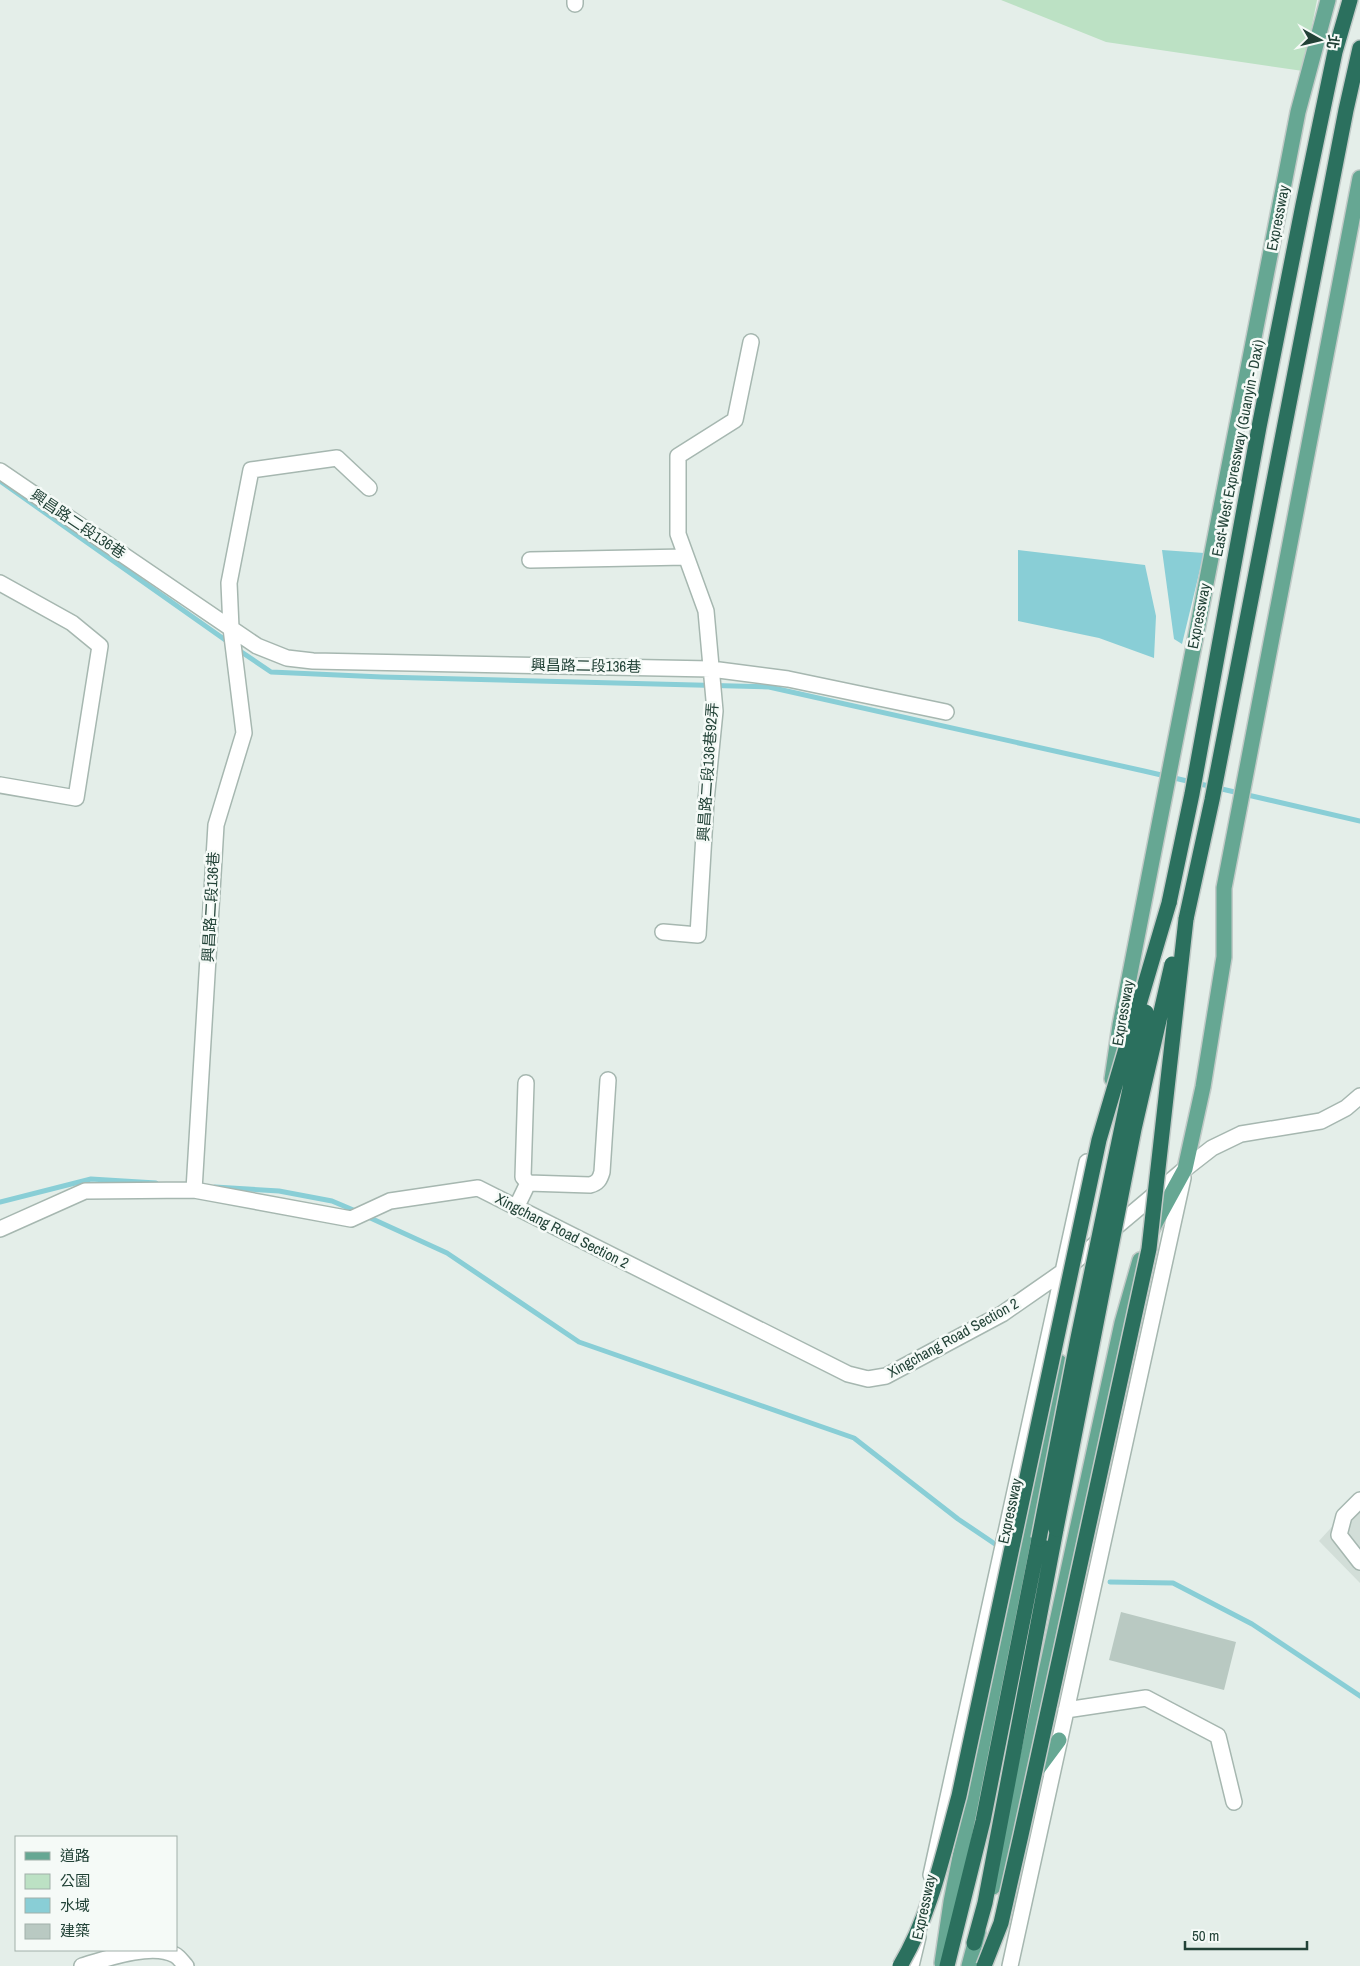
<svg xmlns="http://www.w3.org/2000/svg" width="1360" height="1966" font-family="'Archivo Narrow','Noto Sans TC',sans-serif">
  <rect width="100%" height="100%" fill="#e4eee9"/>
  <path fill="#d2ded8" d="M1360,1496v87l-41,-42z"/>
  <path fill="#bce1c4" d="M1001,0h316l-14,71 -197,-29z"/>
  <path fill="#89ced6" d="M1018,550l127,15 11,51 -2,42 -55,-20 -81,-17z
    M1162,550l42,3 -22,91 -8,-5z"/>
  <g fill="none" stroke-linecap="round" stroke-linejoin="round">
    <path stroke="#89ced6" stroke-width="5" d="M0,481l231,163
      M237,649l34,23 111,5 387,10 375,84 216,50
      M215,1187l64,4 53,10 26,11
      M0,1202l91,-23 65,4
      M366,1216l81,37 132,89 275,96 104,81 40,27
      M1110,1582l63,1 79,41 108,72"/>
  </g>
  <path fill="#b9c9c2" d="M1121,1612l115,30 -12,48 -115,-30z"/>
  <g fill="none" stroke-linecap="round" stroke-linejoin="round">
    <defs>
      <path id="minor" d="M575,4v-4
        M0,471l257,175 30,12 26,3 398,8 77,10 158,33
        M530,560l156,-3
        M0,583l72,40 28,23 -24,152 -76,-13
        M663,932l35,3 8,-134 9,-90 -9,-100 -28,-77v-78l57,-36 16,-78
        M526,1083l-3,94 5,6
        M194,1190l22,-365 28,-92 -13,-105 -2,-45 22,-113 86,-12 32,30
        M516,1208l12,-25 62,2c8,-2 10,-6 12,-13l6,-92
        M0,1229l85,-38 109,-1 157,29 39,-18 88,-13 370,186 20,5 18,-3 116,-62 59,-41 124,-104 27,-21 29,-14 80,-13 25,-13 14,-12
        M1360,1500l-16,16 -5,19 21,27
        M1066,1710l80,-12 72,38 16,66
        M931,1875l156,-713
        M82,1966c23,-7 70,-24 93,-11 4,2 8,8 11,11
        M911,1966l7,-29
        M1010,1966l173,-788"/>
      <path id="major" d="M1112,1079l8,-54 178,-913 30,-112
        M1151,1231l34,-62 18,-82 21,-130v-69l136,-710
        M1033,1775l26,-35
        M993,1887l18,-54 111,-510 18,-63
        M942,1963l9,-61 108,-540
        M969,1966l9,-34"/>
      <path id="highway" d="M1169,903l23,-109 67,-367 44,-222 32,-153 15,-52
        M1186,919l26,-119 134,-690 14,-62
        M974,1943l11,-40 71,-374
        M947,1966l36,-145 56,-282"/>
    </defs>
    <use href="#minor" stroke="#a6b7b0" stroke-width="18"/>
    <use href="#major" stroke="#c1cac7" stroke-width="18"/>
    <use href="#highway" stroke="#c1cac7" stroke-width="18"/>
    <use href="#minor" stroke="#fff" stroke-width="15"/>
    <use href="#major" stroke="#66a793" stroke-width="15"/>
    <use href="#highway" stroke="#2b705e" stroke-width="15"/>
    <defs>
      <path id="highway-bridge" d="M1056,1529l78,-400 38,-165
        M1039,1539l39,-201 68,-326
        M900,1966c31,-52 43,-112 59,-170l140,-656 70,-237
        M984,1966l17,-43 20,-88 128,-586 37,-330"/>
    </defs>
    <use href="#highway-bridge" stroke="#c1cac7" stroke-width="18" stroke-linecap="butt"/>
    <use href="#highway-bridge" stroke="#2b705e" stroke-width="15"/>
  </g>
  <g text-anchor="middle" stroke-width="5" stroke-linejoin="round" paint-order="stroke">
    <g font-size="15" fill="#224237" stroke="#f5faf7">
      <text transform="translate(1278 218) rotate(-79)" y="5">Expressway</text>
      <text transform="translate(1238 448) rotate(-79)" y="5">East-West Expressway (Guanyin - Daxi)</text>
      <text transform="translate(78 524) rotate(34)" y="5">興昌路二段136巷</text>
      <text transform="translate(1199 616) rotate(-79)" y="5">Expressway</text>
      <text transform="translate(586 666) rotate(1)" y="5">興昌路二段136巷</text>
      <text transform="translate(708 772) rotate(-86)" y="5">興昌路二段136巷92弄</text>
      <text transform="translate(211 907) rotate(-87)" y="5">興昌路二段136巷</text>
      <text transform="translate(1123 1013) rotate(-80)" y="5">Expressway</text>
      <text transform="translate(562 1231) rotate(27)" y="5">Xingchang Road Section 2</text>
      <text transform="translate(953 1338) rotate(-29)" y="5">Xingchang Road Section 2</text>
      <text transform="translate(1010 1511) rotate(-78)" y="5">Expressway</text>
      <text transform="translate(924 1907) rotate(-78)" y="5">Expressway</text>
    </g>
  </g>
  <rect x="15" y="1836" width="162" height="115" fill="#f5faf7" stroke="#a1b0aa"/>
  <rect x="25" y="1852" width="25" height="8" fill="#66a793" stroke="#a1b0aa"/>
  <text x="60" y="1861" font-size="15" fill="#224237">道路</text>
  <rect x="25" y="1874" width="25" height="15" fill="#bce1c4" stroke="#a1b0aa"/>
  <text x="60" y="1886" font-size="15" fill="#224237">公園</text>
  <rect x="25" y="1898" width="25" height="15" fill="#89ced6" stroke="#a1b0aa"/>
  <text x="60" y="1911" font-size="15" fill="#224237">水域</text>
  <rect x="25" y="1924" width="25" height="15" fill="#b9c9c2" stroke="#a1b0aa"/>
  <text x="60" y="1936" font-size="15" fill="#224237">建築</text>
  <g transform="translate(1320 40) rotate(98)" stroke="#f5faf7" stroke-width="4" paint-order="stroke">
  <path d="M0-4L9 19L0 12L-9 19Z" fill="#224237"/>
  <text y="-8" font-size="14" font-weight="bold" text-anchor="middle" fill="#224237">北</text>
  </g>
  <path d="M1185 1941v8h122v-8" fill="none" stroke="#224237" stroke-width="2.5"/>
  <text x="1192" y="1941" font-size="15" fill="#224237" stroke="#f5faf7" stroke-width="4" paint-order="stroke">50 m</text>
</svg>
